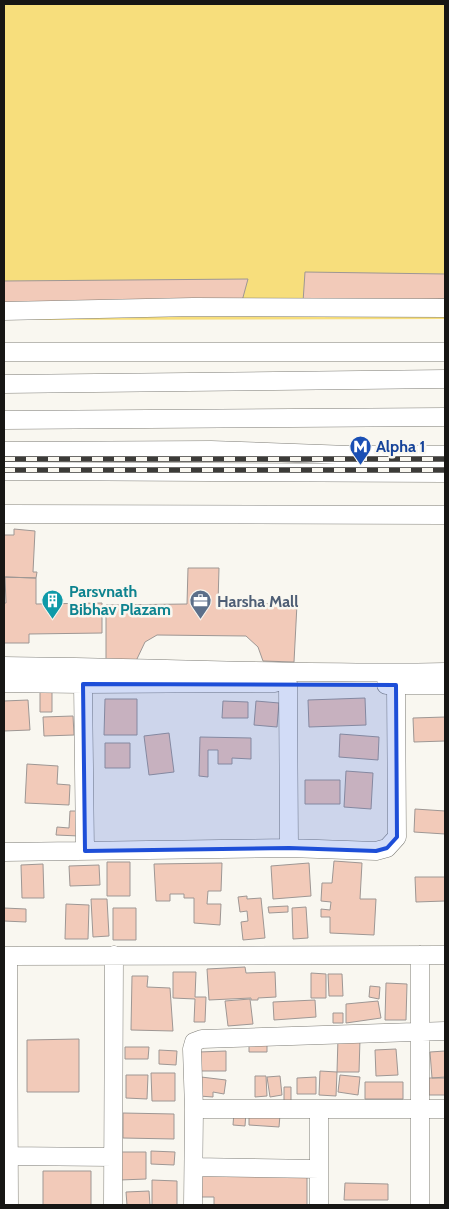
<svg xmlns="http://www.w3.org/2000/svg" width="449" height="1209" font-family="Cabin,sans-serif">
  <rect width="100%" height="100%" fill="#f9f7f0"/>
  <path fill="#f7de7c" d="M4,4h441v315l-441,1z"/>
  <path fill="#f2cab9" stroke="#9e9794" d="M305,272l140,2v25l-142,3z
    M248,279l-6,22 -238,3v-23z
    M14,529l21,2 -2,41h4l-1,6 -32,-1v-42h10z
    M188,568h31l-1,35 79,1 -3,58 -31,-1 -5,-14 -12,-11 -89,-1 -12,7 -9,19h-30v-56l81,-1z
    M5,577l31,1v26l66,-1v30l-73,1v9h-25v-40h2z
    M40,692h12v20h-12z
    M365,698l1,27 -57,2 -1,-27z
    M105,699h32v36h-33z
    M28,700l2,30 -26,1v-30z
    M223,701l25,1v16h-26z
    M256,701l23,2 -2,24 -23,-2z
    M73,716l1,19 -30,1 -1,-19z
    M445,717v24l-31,1 -1,-24z
    M169,733l5,39 -25,3 -5,-39z
    M340,734l39,3 -1,23 -39,-3z
    M200,737l51,1v21l-19,-1v6h-14v-14h-10v27l-9,-1z
    M105,743h25v25h-25z
    M27,764l31,2 -1,18 13,1 -1,20 -44,-2z
    M346,771l27,2 -2,36 -27,-2z
    M305,780h35v24h-35z
    M415,809l30,2v23l-31,-2z
    M70,811h10l-1,25 -23,-1 1,-8 12,1z
    M334,861l28,2 -2,36h16l-2,36 -44,-2v-16h-9v-8l9,1 1,-8 -10,-1 1,-18h10z
    M107,862h23v34h-23z
    M222,863l-1,28h-13l-1,13h14l-1,21 -26,-2v-25h-10v-4h-14v7h-14l-2,-37z
    M309,863l2,33 -38,3 -2,-33z
    M43,864l1,34h-22l-1,-33z
    M99,865l1,20 -30,1 -1,-20z
    M415,877h30v24l-29,1z
    M247,896v3l14,-1 4,40 -22,2 -2,-18 7,-1 -1,-10 -7,1 -2,-15z
    M91,899h16l2,37 -16,1z
    M66,904l23,1 -1,34h-23z
    M288,906v6l-19,1 -1,-6z
    M306,907l2,31 -15,1 -1,-31z
    M4,908l22,1v13l-22,-1z
    M113,908h23v32h-23z
    M245,967l1,6 29,-1 1,25 -18,1v2h-7v-2l-42,2 -2,-31z
    M173,972h23l-1,25h11l-1,25h-11l1,-23 -22,-1z
    M311,973l15,1v24h-15z
    M328,974h14l1,22h-14z
    M132,976h16l-1,11 23,1 3,43 -42,-1z
    M386,983l21,1 -1,36h-21z
    M370,986l10,1 -1,12 -10,-2z
    M250,999l3,25 -25,2 -3,-25z
    M315,1000l1,17 -42,3 -1,-18z
    M378,1001l3,17 -35,5v-19z
    M333,1013h10v10h-10z
    M338,1038l22,1 -1,33h-22z
    M79,1039v53h-52v-52z
    M249,1039h18v13h-18z
    M125,1047h24l-1,12h-23z
    M396,1049l2,26 -22,1 -1,-26z
    M159,1050l18,1 -1,14 -17,-1z
    M226,1051v20h-27v-19z
    M445,1051v26l-13,1 -2,-26z
    M320,1071l17,1 -1,24 -17,-1z
    M151,1073h24v28h-23z
    M126,1075h22l-1,24 -21,-1z
    M340,1075l20,2 -2,18 -20,-3z
    M255,1076h11l1,20 -12,1z
    M280,1076l2,19 -12,2 -3,-20z
    M201,1077l25,3 -2,14 -11,-2v5l-14,-1z
    M316,1077v17h-19v-16z
    M429,1078h16v17h-16z
    M365,1082h38v17h-38z
    M284,1087h7v15h-7z
    M234,1112h12l-1,14 -12,-1z
    M123,1113l51,1v25l-51,-1z
    M249,1113l31,2 -1,12 -30,-2z
    M151,1151l24,1 -1,13 -23,-1z
    M120,1152h26v27l-26,1z
    M43,1171h48v34h-48z
    M199,1173l108,1v31h-93v-8h-15z
    M152,1180l25,1v24h-25z
    M345,1183l43,1v16h-44z
    M149,1191l1,14h-23l-1,-13z"/>
  <g fill="none" stroke-linecap="round" stroke-linejoin="round">
    <defs>
      <path id="minor" d="M4,311l189,-4 252,1
        M4,352h441
        M4,384l441,-5
        M4,420l441,-3
        M4,451l207,-1 138,5h96
        M4,471l441,2
        M4,514l441,1
        M4,666c147,1 294,9 441,6
        M4,683l79,1 192,-1
        M288,683l1,165
        M83,684l2,167
        M386,685h59
        M4,852l285,-4 87,3 11,-3 10,-11 -1,-152
        M420,955v250
        M4,956l441,-1
        M8,956l1,249
        M194,1109h251
        M4,1156l109,1
        M194,1167l125,2
        M113,1205l1,-250
        M193,1205l1,-96 -2,-60 2,-7 8,-3 243,-8
        M319,1205v-96"/>
    </defs>
    <use href="#minor" stroke="#7f7e78" stroke-width="19"/>
    <use href="#minor" stroke="#fff" stroke-width="18"/>
    <defs>
      <path id="rail" d="M4,459h441
        M4,470h441"/>
    </defs>
    <use href="#rail" stroke="#3c3b38" stroke-width="5.5"/>
    <use href="#rail" stroke="#f9f7f0" stroke-width="4" stroke-dasharray="11" stroke-linecap="butt"/>
  </g>
  <path fill="#1d4ed8" fill-opacity="0.2" stroke="#1d4ed8" stroke-width="4" stroke-linejoin="round" d="M83,684l313,1 1,152 -10,11 -11,3 -87,-3 -204,3z"/>
  <defs>
    <symbol id="metro-pin" viewBox="-11 -11 22 30"><path d="M0 17L-7.5 6A9.5 9.5 0 1 1 7.5 6Z" fill="#1a4fb4" stroke="#f9f7f0"/><path d="M-5.5 5V-5H-3L0 0L3-5H5.5V5H3V-.5L0 4L-3-.5V5Z" fill="#fff"/></symbol>
    <symbol id="building-pin" viewBox="-11 -11 22 30"><path d="M0 17L-7.5 6A9.5 9.5 0 1 1 7.5 6Z" fill="#0f9aa8" stroke="#f9f7f0"/><path d="M-4-6H4V6H1V3H-1V6H-4ZM-2.5-4.3h1.7v1.8h-1.7ZM.8-4.3h1.7v1.8H.8ZM-2.5-1h1.7V.8h-1.7ZM.8-1h1.7V.8H.8Z" fill="#fff"/></symbol>
    <symbol id="office-pin" viewBox="-11 -11 22 30"><path d="M0 17L-7.5 6A9.5 9.5 0 1 1 7.5 6Z" fill="#5c6f8a" stroke="#f9f7f0"/><path d="M-6-3h4V-5.5h4V-3h4V5H-6ZM-1-4.5V-3h2v-1.5ZM-6 0V1H6V0Z" fill="#fff"/></symbol>
  </defs>
  <g fill-rule="evenodd">
    <use href="#metro-pin" x="348" y="434" width="25" height="34"/>
    <use href="#building-pin" x="40" y="588" width="25" height="34"/>
    <use href="#office-pin" x="188" y="588" width="25" height="34"/>
  </g>
  <g text-anchor="middle" stroke-width="5" stroke-linejoin="round" paint-order="stroke">
    <g font-size="16" font-weight="bold" fill="#164399" stroke="#f9f7f0" text-anchor="start">
      <text x="376" y="452">Alpha 1</text>
    </g>
    <g font-size="16" font-weight="bold" fill="#0d838f" stroke="#f9f7f0" text-anchor="start">
      <text x="69" y="597">Parsvnath<tspan x="69" dy="18">Bibhav Plazam</tspan></text>
    </g>
    <g font-size="16" font-weight="bold" fill="#4e5e75" stroke="#f9f7f0" text-anchor="start">
      <text x="217" y="607">Harsha Mall</text>
    </g>
  </g>
  <rect width="449" height="1209" fill="none" stroke="#171614" stroke-width="10"/>
</svg>
